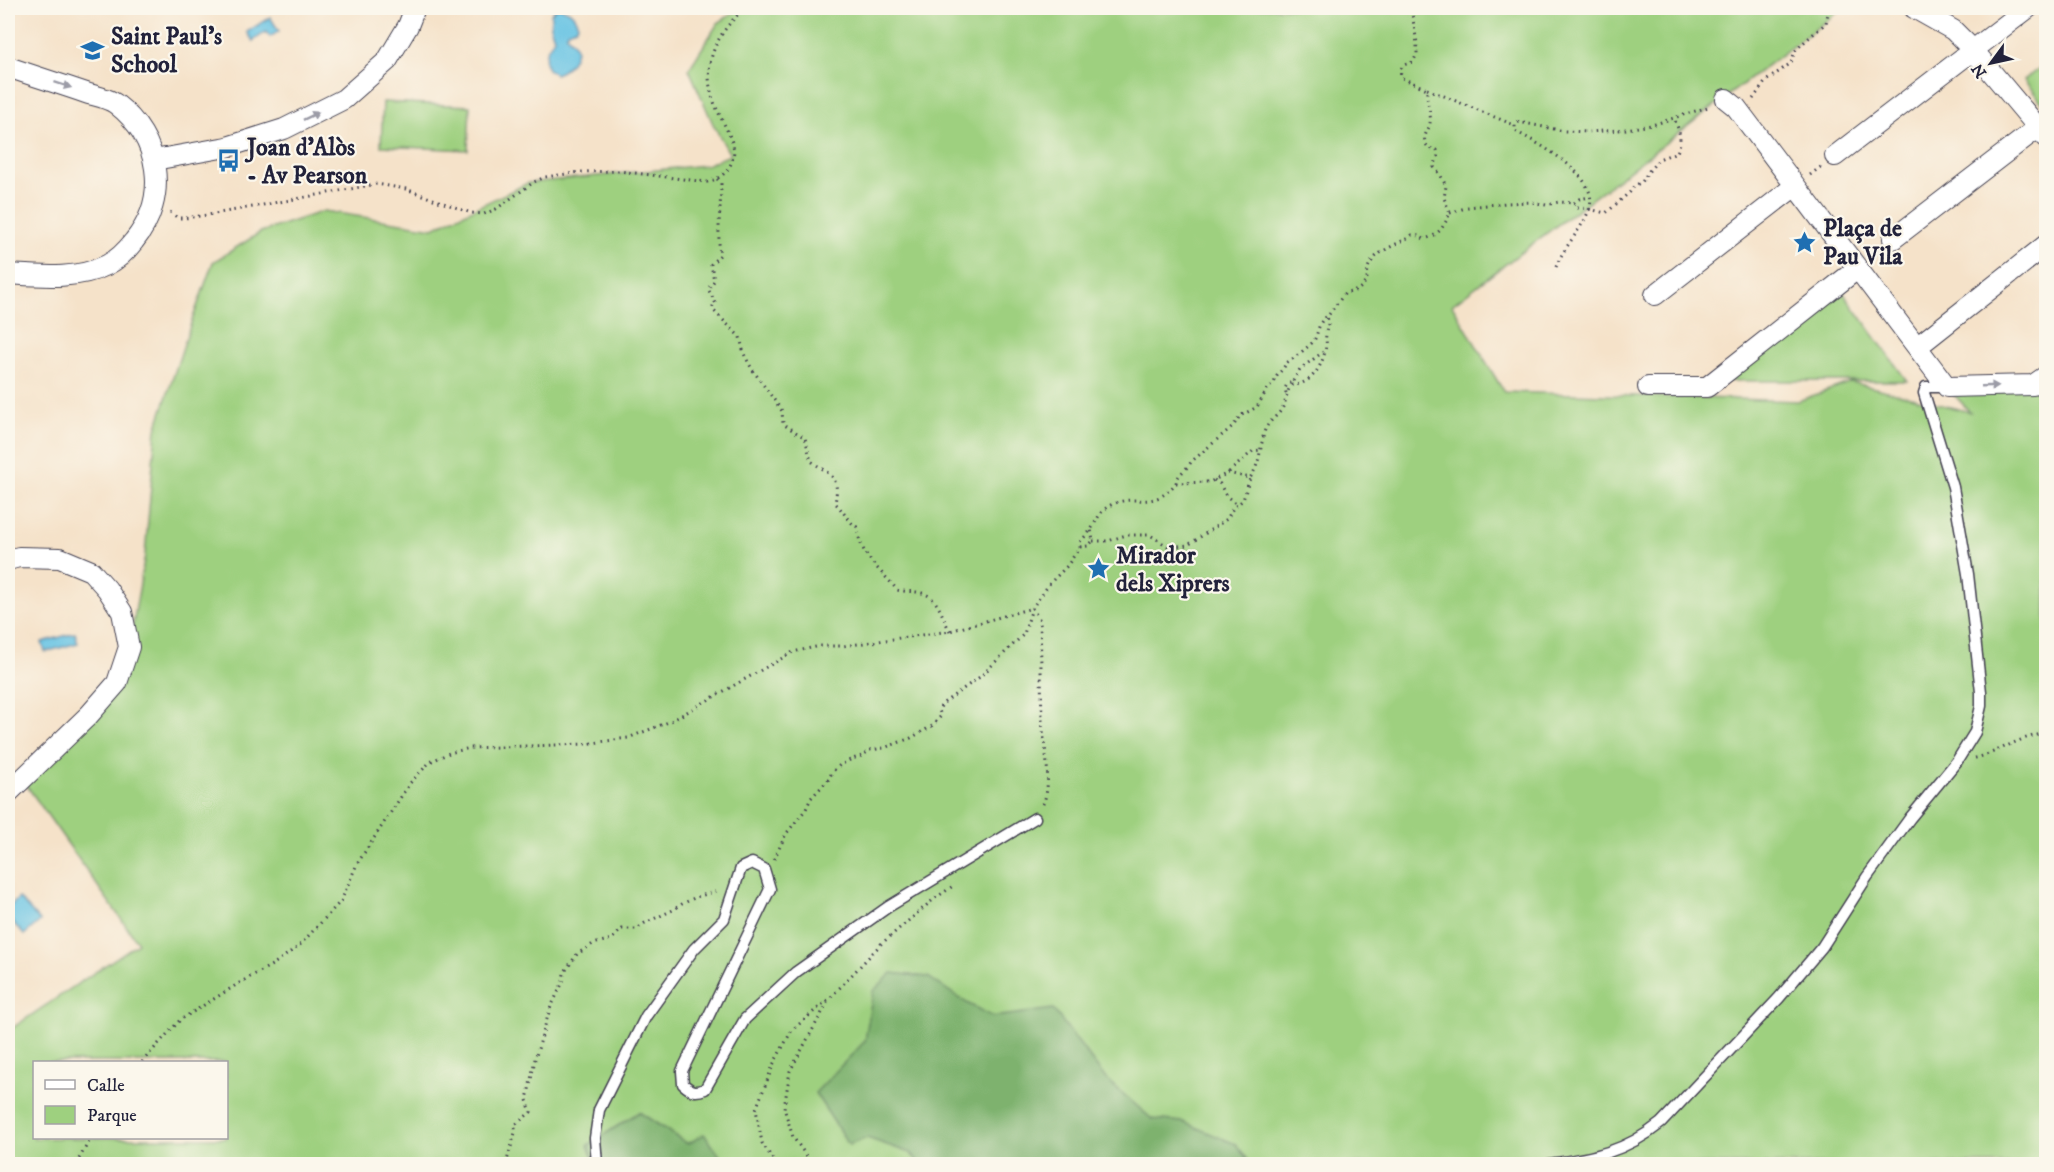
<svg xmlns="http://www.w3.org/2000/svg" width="2054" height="1172" font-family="'IM FELL DW Pica',serif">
  <rect width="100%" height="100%" fill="#fbf7ec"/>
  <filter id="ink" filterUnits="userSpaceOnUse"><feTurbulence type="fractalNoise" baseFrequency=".0167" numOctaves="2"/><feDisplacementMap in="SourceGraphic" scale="12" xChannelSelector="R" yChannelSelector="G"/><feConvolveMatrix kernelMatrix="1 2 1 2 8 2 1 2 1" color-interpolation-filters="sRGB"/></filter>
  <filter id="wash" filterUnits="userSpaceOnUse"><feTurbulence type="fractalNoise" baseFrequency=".008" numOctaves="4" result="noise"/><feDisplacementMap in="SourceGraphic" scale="24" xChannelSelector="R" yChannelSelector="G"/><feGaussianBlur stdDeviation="1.35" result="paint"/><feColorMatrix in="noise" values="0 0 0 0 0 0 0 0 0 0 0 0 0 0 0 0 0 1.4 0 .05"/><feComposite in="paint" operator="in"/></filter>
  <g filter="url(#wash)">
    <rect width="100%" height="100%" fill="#f5e2c9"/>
    <path fill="#9ed07f" stroke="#60795d" stroke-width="1.5" fill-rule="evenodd" d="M741,8h1102l-391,297 52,87 294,9 53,-19 119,30 -23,-25 86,-2 13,4v775h-2038v-133l130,-88 -116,-164 67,-64 40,-68 16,-92 11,-126 33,-100 24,-67 48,-30 63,-21 109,17 95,-45 178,-18 24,-10 -17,-31 -24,-55 29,-46zM34,1062h192v76h-192z
      M2046,63v45l-22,-28z
      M383,102l87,4 -2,44 -87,-4z
      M1842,291l65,90h-183z"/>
    <path fill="#7eb26e" stroke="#506a54" stroke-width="1.5" d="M892,973l36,4 39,26 26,14 60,-8 53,70 46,40 31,3 53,22 15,20h-330l-11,-11 -43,-15 -18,7 -34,-52 50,-52 8,-50z
      M639,1112l49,32 16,-10 22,30h-131l-7,-19z"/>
    <path fill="#65c2e3" stroke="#44728f" stroke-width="1.5" d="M560,8c10,2 15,7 18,17l-2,3 -8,3 -2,4 8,8 2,6c-1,11 -10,22 -21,25l-7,-5 -3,-7 1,-10 8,-14 -3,-9v-15l4,-5z
      M270,17l9,14 -9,6 -4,-5 -13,9 -6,-9z
      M75,633l3,10 -33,9 -3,-10z
      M19,898l21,23 -16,14 -16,-18v-9z"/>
  </g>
  <g filter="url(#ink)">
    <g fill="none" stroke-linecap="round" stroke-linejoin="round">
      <defs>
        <path id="lane" d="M597,1164l-2,-26 4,-28 47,-94 48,-67 30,-30 17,-51 11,-5 12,6 6,20 -88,182 1,13c8,7 12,9 22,5l40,-70 51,-47 92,-65 147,-89
          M1549,1164c44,-6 76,-12 112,-41l118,-125 43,-51 45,-70 43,-59 47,-57 18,-29 6,-26v-14l-13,-118 -15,-87 -29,-94 2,-6h21"/>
        <path id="street" d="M1914,8l39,22 20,20 73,87
          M8,67c26,9 52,17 78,26 9,3 22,5 30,11 44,34 54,93 18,137 -7,9 -17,19 -27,24 -30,15 -67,11 -99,9
          M1726,99l10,8 211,280 86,-2 13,-9
          M1835,156l193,-148
          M154,160l73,-13 57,-18 60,-30 43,-38 21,-35 7,-18
          M1893,239l146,-112
          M1655,295l140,-109
          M1917,347l129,-102
          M1648,387h59l150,-118
          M8,560l11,-3 41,1 31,13 16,18 15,23 7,35 -12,36 -28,32 -81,78"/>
      </defs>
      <use href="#lane" stroke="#423f50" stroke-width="13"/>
      <use href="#street" stroke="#423f50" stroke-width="22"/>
      <path stroke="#423f50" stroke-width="3" stroke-dasharray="1.5 4.5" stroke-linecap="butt" d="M1427,89l87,36
        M1753,99l13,-18 25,-18 4,-12 8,-8 23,-20 3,-15
        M1810,175l12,-9
        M717,179l4,4c0,25 -4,47 -1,72l-9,9 3,17 -6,8 8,15 -3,3 1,4 26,26 4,17 8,15 30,42 1,13 22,14 6,23c21,15 29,15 24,42 9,8 12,18 22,24 4,32 22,40 40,63 8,2 17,1 25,3 17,4 20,25 28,38
        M1574,203l5,-4 11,-2
        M170,212l8,6h7l29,-4 163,-30 29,5 65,24 13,1 12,-5 38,-27 11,-5 36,-5 38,-1 88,11c17,-4 26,-15 27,-32 -3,-15 -12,-29 -18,-43 -17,-39 -1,-73 29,-99
        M1450,213l18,-6 38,-4 26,-1 14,3 13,-3 15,1 3,5c11,0 19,3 29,5l24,-21 4,-6 8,-4 6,-10 11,-13 18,-7c6,-11 2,-22 -3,-34
        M1556,267c8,-21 25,-36 33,-57 13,-34 -50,-66 -74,-79v-6l4,-3 45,9 24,1 31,-2 33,-5 59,-19
        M1293,381l7,-12 23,-17
        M1286,393l-1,-5 3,-5h6
        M1229,472l24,-21 8,-1
        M1214,480l6,4 6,12 12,9
        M1176,483c2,-10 10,-12 15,-21l43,-37 6,-9 17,-9 11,-19 6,-4c3,-13 8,-11 12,-21 5,-2 23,-17 27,-21 6,-8 4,-19 13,-25
        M1093,541h15l18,-6h24l19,12 19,-2 39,-26 6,-11 10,-8 7,-22
        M1080,547l8,-1 5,-5 -2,-12
        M1032,608l8,12c1,33 1,66 2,98 1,26 12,65 0,88
        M1975,758c24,-5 46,-23 71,-24
        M774,859l12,-25 20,-25 5,-11 18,-19 3,-7 8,-7 12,-6 10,-3 8,-6 14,-2 27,-10 21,-12 9,-10 -2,-6 3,-6 39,-28 43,-42 8,-26 18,-25 17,-17 13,-19v-5c4,-5 9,-9 12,-14 6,-10 9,-19 21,-24 25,-11 39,8 63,-21l34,-1 18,-9 22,5c10,-14 10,-29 14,-45 3,-12 15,-17 19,-26 4,-8 3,-16 9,-22 20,0 32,-21 34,-40 1,-5 -1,-5 0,-10 0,-8 4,-10 1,-18l18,-24c10,-1 18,-4 22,-15 1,-5 0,-10 3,-14 9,-15 28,-19 42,-29l7,1 5,3c15,-3 20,-13 26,-26l-6,-15 2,-12 -6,-12 -6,-7 4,-11 -1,-6c-5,-1 -10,-2 -12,-8 -2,-7 4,-12 5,-19 2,-8 -4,-22 -3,-34l-25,-11 -2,-7 3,-6 10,-3 4,-8v-11l-6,-35
        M142,1062l38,-42 61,-38 31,-17 26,-18 43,-46 16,-37 53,-81 20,-21 19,-9 21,-5 115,-4 43,-6 43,-17 122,-69 27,-6h23l107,-15 82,-23
        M76,1164l15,-26
        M506,1164l9,-31v-8l16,-13 -4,-12 8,-41 15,-50 13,-27 1,-9 13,-19 16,-10 19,-5 10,-10h15l8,-6 28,-13 9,-6 14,-7 22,-6
        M776,1164l-14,-21 -6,-34 18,-46 18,-33 38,-32 51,-54 53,-45 19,-13
        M815,1164l-5,-3 -17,-24 -9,-29 6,-37 39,-71"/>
      <use href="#lane" stroke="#fff" stroke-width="10"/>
      <use href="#street" stroke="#fff" stroke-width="20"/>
    </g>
    <defs><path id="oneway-solid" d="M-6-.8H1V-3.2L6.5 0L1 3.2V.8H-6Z" transform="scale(1.5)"/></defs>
    <g fill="#9c9ca7">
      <use href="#oneway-solid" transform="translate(63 85) rotate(18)"/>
      <use href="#oneway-solid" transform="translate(311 116) rotate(-26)"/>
      <use href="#oneway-solid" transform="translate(1990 386) rotate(-2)"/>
    </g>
  </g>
  <defs>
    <symbol id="school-bare" viewBox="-9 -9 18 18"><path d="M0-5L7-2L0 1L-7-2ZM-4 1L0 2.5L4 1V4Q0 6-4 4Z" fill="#1f6fb2" stroke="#fbf7ec" stroke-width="2.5" paint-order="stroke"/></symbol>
    <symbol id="bus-bare" viewBox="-9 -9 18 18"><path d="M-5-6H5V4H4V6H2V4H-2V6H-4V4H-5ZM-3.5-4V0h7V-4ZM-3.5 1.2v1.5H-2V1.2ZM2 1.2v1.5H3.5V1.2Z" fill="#1f6fb2" stroke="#fbf7ec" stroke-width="2.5" paint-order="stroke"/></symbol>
    <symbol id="sight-bare" viewBox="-9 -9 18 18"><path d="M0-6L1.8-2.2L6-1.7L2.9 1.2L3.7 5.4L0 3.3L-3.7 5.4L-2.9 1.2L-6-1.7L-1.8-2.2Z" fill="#1f6fb2" stroke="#fbf7ec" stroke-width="2.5" paint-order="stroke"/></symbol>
  </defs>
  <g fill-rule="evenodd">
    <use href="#school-bare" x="76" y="34" width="33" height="33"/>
    <use href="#bus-bare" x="212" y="144" width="33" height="33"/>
    <use href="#sight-bare" x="1788" y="226" width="33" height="33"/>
    <use href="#sight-bare" x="1082" y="552" width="33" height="33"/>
  </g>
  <g text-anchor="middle" stroke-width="4.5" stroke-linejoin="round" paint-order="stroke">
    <g font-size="24" font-weight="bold" fill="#22223b" stroke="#fbf7ec" text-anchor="start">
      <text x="111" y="44">Saint Paul's<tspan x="111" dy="28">School</tspan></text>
      <text x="247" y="155">Joan d'Alòs<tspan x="247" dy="28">- Av Pearson</tspan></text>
      <text x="1823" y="236">Plaça de<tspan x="1823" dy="28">Pau Vila</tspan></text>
      <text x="1116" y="563">Mirador<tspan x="1116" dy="28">dels Xiprers</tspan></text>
    </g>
  </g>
  <rect width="2054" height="1172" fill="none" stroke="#fbf7ec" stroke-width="30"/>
  <rect x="33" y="1061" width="195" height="78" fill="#fbf7ec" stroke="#a4a2a5" stroke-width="1.5"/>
  <rect x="45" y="1080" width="30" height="9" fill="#ffffff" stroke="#a4a2a5" stroke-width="1.5"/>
  <text x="87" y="1091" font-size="18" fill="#22223b">Calle</text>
  <rect x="45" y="1106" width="30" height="18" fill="#9ed07f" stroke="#a4a2a5" stroke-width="1.5"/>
  <text x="87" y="1121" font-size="18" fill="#22223b">Parque</text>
  <g transform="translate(1991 63) rotate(237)" stroke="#fbf7ec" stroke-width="4.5" paint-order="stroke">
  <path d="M0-4.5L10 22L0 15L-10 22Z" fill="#22223b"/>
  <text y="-9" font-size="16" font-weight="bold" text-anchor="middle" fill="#22223b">N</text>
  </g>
</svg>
